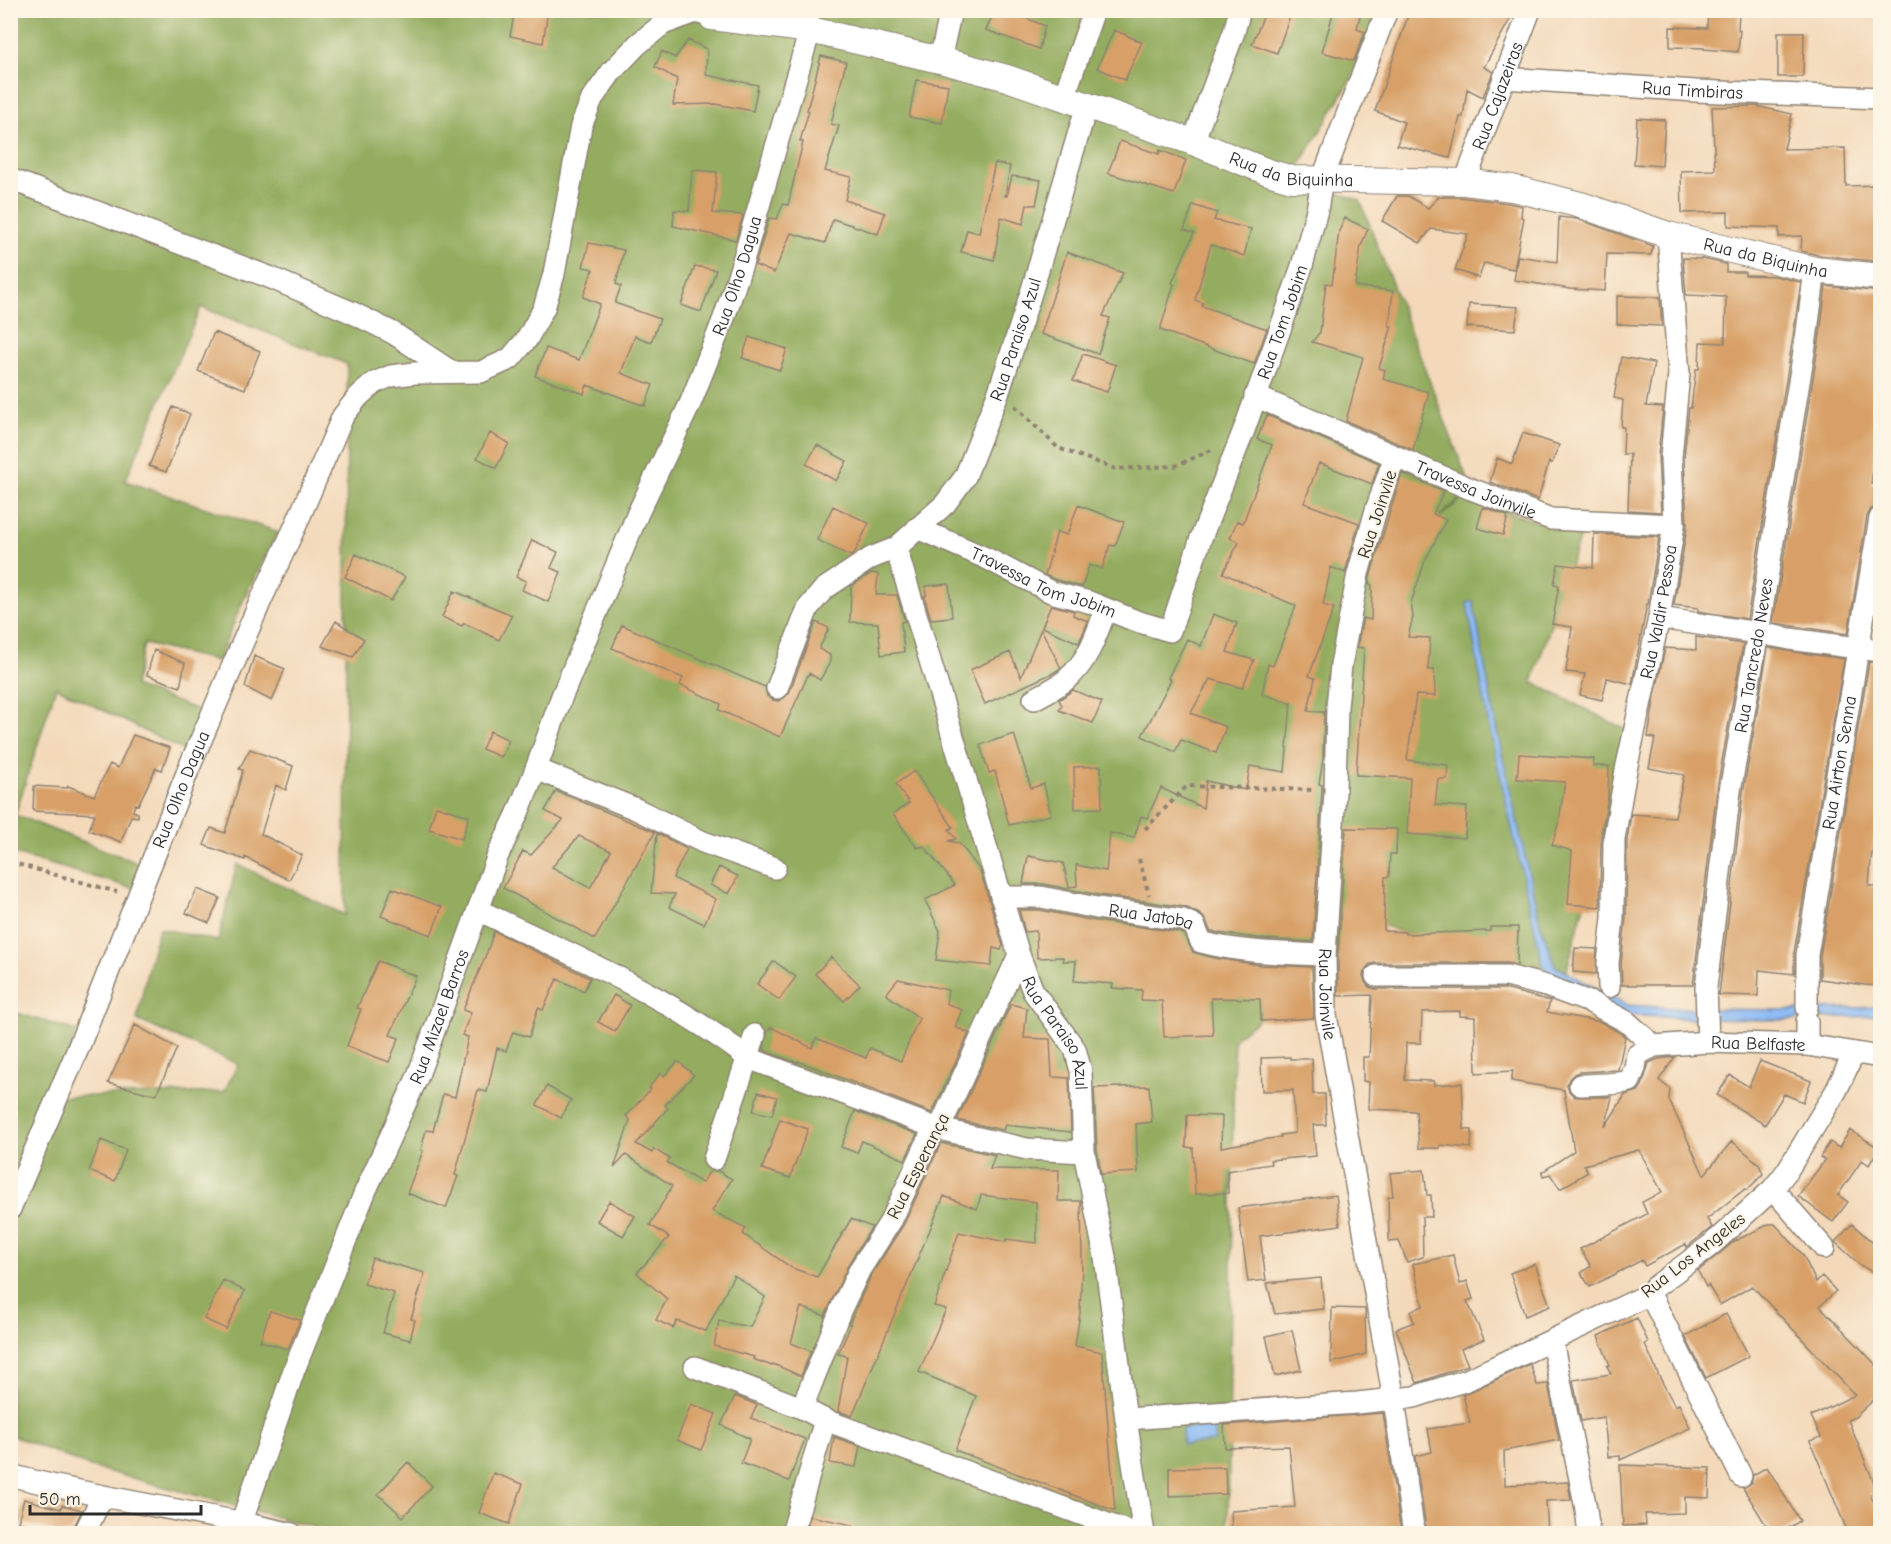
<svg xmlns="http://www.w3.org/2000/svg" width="1891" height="1544" font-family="'Comic Neue',sans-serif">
  <rect width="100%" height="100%" fill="#fcf5e5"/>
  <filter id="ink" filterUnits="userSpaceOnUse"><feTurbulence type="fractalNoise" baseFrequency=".0167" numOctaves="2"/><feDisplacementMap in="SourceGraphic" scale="12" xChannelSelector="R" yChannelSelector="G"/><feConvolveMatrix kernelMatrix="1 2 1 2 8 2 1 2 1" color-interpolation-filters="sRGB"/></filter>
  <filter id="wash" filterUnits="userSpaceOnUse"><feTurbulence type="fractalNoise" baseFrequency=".008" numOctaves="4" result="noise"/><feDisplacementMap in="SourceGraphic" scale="24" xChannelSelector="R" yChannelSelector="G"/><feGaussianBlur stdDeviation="1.35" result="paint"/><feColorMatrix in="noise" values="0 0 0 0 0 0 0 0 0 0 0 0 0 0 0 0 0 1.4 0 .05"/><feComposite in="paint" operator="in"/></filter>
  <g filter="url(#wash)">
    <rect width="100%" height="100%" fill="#f3d9ba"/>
    <path fill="#93ac5f" stroke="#5f6c45" stroke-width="1.5" d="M11,11h1381l-100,167 68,22 111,289 -40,35 33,-27 116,39 -48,146 98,50 -64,241 -42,-2 -146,-47 -144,115 -6,494h-892l-245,-66 -80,-32 -1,-424 67,20 -24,66 171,-5 14,-28 -101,-44 11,-53 11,-39 59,13 19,-77 108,51 2,-551 -146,-57 -76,174 153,51 -32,62 -28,67 -74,-17 -10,42 72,27 -19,39 -131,-65 -41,128 128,50 -10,23 -122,-35z"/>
    <path fill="#8ab9f5" stroke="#5a7290" stroke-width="1.5" d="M1473,601l23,126 44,196 15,43 72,39 69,4 99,1 85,-3v9l-65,2 -29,2 -92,-1 -67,-4 -82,-40 -56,-248 -22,-124z
      M1214,1426l1,16 -32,3 -1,-16z"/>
    <g id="blocks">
      <path fill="#d8a067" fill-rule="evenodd" d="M515,10h33l-5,33 -33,-7z
        M995,10h12l38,16 -6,23 -53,-19z
        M1266,10h26l-15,43 -25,-9z
        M1334,10h27l-4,19 8,3 -11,29 -32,-9z
        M1410,10h105l-31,57 9,5 -10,25 -16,-8 -4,28h-3l-10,41 -53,-13 7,-23 -29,-11z
        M1708,10h31l-1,20h2l-2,22 -34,-3v-1l-34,-1v-20l37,1z
        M1114,30l28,12 -17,38 -28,-12z
        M1778,32h26l-1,45h-25z
        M688,40l19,9 -1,26 52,10 -5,26 -37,-7 -43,1 4,-26 -22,-12 7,-16 13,7z
        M821,56l25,6 -15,62 8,2 -14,45 26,6 -6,23 40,13 -7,21 -45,-15 -8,24 -34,-10 -17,40 -19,-8 14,-47 8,1 6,-15 5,1 15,-63 -3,-1 9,-30 -2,-1z
        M916,80l32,5 -6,38 -33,-6z
        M1756,106l36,8 -8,35 61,-1 1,38 32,-1 -1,35h4v42l-63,-7 -17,-4 1,-15 -23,1v-9l-51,-2v-14l-46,1 -1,-42 34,-1 -3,-63z
        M1637,118l28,2 -3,46 -28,-2z
        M1120,141l39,13 1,-4 26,10 -12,34 -66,-21z
        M995,163l15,3 -5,30h2l5,-20 29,4 -5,25h-9l-4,19 -22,-7 -7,43 -33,-8 6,-22 12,3z
        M692,170l25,2 -4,41 30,2 -7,25 -63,-14 1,-16 15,1z
        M1397,196h11l20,12 10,-11h21l50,6 13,3 -1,11 3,1 -10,51 -30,-6 -5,15 -24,-8 13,-36 -37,-5 -11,14 -38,-22z
        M1193,205l24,8 -3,7 37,9 -7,27 -33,-11 -16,55 8,3 -1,3 65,23 -13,35 -94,-34 14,-46 -2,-1 22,-50 -10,-3z
        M1559,217l18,2 76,27 -2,9 -44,-1 -2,37 -35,-2 -56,-9 4,-24 39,6z
        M1345,218l23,11 -7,17 -6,40 38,5 -4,35h3l-13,42 6,2 -2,9 46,13 -16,58 -67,-29 17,-64 -51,-15 8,-10 6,-49 6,1 7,-53z
        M589,243l35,7 -8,34 5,2 -6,17 45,16 -9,23 -16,-6 -14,37 32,12 -8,21 -58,-21 -3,9 -49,-18 11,-28 33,12 21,-56 -17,-7 10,-28 -10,-2z
        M1067,252l56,21 -20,43 7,2 -12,36 -57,-20z
        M1683,258l20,1 23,5v8h19v3l30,1 26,6 -8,55 -46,282 -49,-8v-3l-24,-3 13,-78 -3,-70 5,-49h2l5,-39h3l1,-27 25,1 1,-46 -40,-2z
        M695,266l21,4 -15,42 -20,-7z
        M1826,286l55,6v143h-3l-7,49 10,1v21l-10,3 -4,7 -19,118 -75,-11 46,-282z
        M1617,296l43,1 2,29 -45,-2z
        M1469,304l49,3 -3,23 -48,-3z
        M214,332l46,19 -15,38 -47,-18z
        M749,337l38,12 -7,21 -38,-12z
        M1083,354l33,11 -9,27 -34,-11z
        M1621,357l33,6 -8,43 17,1 -5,49 3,56 -33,-2 2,-56h-7l1,-27h-3l2,-27 -9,-2z
        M173,407l17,7 -24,58 -17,-6z
        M1267,415l112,48 -7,21 -53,-21 -15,40 55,20 -14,50 -14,-6 -8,38 11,3 -25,68 6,2 -7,33 16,1 -1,47 -4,25 3,1v5l-9,152 -49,-3 -45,-6 -9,-2 -4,-11 -6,-6 -15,-7 -86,-12 -56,-11h-20l5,-28 35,7 6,24 8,-1 -1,-21 30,6 4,-38 24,5 7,-22 6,2 14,-30 42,20 3,-27 40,9 4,-24 35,6 6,-69 -29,-9 6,-30 5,2 23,-60 -73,-33 16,-31 -9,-4 7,-17 6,2 29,-78 -15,-6z
        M490,433l19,10 -13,25 -19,-10z
        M1523,433l36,12 -7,18 -3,-1 -11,38 -48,-18 7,-24 15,6z
        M817,445l30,16 -11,20 -30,-17z
        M1402,473l42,18 -11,23 13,6 -21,41 -14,42 2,14 -5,20 22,1 -2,32h6l1,26 -19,-1 -9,65 41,5 -1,14h-9l-3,26 32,2 -2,31 -58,-4 3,-56 -54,-3 8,-127 -7,-1 6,-29 8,2 1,-35 -3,-1 1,-7z
        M1078,505l46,17 -9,24 -5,-1 -8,24 -13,-4 -7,22 -26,-7 -11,-5 12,-43 10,3z
        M833,506l36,17 -15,31 -4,2 -33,-16z
        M1483,507l25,9 -5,19 -26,-7z
        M1594,534l65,3 -11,67h-1l-15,80 -25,-6 -5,22 -22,-5 5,-21 -19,-2 6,-45 -20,-3 7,-39 -5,-1 4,-20 35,4z
        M532,540l26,12 -7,16 10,4 -13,30 -26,-12 4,-9 -10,-4z
        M356,554l49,23 -14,24 -46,-24z
        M871,573l7,1 -2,21h21l8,26 -4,1 3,30 -23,3 -3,-32 -28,-1 1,-36z
        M949,584l3,33 -21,2 -7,-23h2v-10z
        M454,591l58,24 -13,25 -35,-17 -2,3 -20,-9z
        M1051,605l23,6 -1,4 15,6 -9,22 -37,-16z
        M1213,614l24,9 -10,29 27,8 -12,28 -32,-9 -19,34 35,14 -10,26 -35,-13 -6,12 -33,-16 29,-56 -3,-2 19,-39 14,7z
        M336,621l28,18 -11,18 -31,-11z
        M816,622l13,6 -10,21 11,6v7l-10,18 -11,-7 -29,64 -61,-27 2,-6 -41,-19 3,-7 -71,-30 10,-23 143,62 2,9 6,4 5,1 6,-3 5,-5z
        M1041,629l20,39 -8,5 -68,31 -15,-34 40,-18 11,25z
        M1696,637l47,7 -26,145 -24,196h-71l-1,-22 5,-45 1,-78 4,-26 44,3 9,-42 -35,-7 6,-30 -7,-1 7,-42 10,-47 31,2z
        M1768,648l76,11 -50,294v21l-35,-4 -1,26 -39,-1 24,-202z
        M154,650l31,13 -5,24 -33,-12z
        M254,656l31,13 -13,32 -27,-14z
        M1869,662l12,1v173l-5,-1 -5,24 -2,27h12v100l-16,-1 -45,-6v-23z
        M1073,690l29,12 -9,21 -34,-13 3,-5 -3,-5z
        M490,731l19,9 -8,17 -19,-8z
        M1014,734l17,54 13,-4 7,31 -42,10 -14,-54 -6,2 -9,-28z
        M133,735l37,13 -8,22 -6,-2 -18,37 -3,-1 -2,7 5,2v4l-7,-1 -10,26 -32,-12 6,-16 -62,-3 1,-25 33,2 1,-2 26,10 16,-32 8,4z
        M250,749l43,17 -7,24 -10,-5 -15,49 41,21 -13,25 -44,-23v3l-41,-15 7,-17 14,5 18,-63 -4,-1z
        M1519,754l75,5 -1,7h16l-1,31 -7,42 -1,68 -32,-3 4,-53 -20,-6 7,-24 6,-39 -48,-3z
        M1101,766l1,42 -27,1 -1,-42z
        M914,771l39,56 -4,3 7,9 -8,2 11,2 21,27 23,75 -2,5 -8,-2 -2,18 -55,-6 4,-29 -15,-31 30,-15 -31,-39 -7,2 -24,-34 16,-11 -13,-19z
        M556,791l99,41 -60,107 -92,-51 20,-37 8,4 32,-35 -18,-9zM579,836l32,15 -21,37 -38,-21z
        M436,806l33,10 -7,23 -33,-10z
        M1346,828l51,1 -1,25h-6l-1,23h-4l-1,54 21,1v2l85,-3v-4h28l-1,38 -10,-2h-132l-6,2 -4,5 -2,5 2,7 4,5 7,2h129l45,12 -3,11 54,10 19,11 5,4 -7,33 -39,2 -5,2 -5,5 -2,6 2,6 6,6h37l-7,30 20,-32 13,-4 4,-5 7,-23 9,-4 17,-2 -16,23 11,9 -1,11 35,75 28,-34 27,23 4,10 -16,16 -2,-1 -38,30 5,8 -25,20 -1,-3 -41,22 -3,-6 -52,27 -9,-14 10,-7 -11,-17 67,-35 -5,-12 20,-10 -23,-42 -55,15 4,7 -28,17 -10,-15 -7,2 -1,-4 32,-21 -10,-61 -53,-9 2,-10 -37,2 -1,-56 -15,-1v-5l-38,1 -1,31h-15l-1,37 29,1v4l28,-2 2,46 8,1 -1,18 -31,-3v3h-21l-3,-37 -48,-2 1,-27 -6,-1v-24h6l3,-62 -34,1v-41z
        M657,833l30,16 -14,29 43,21 -12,25 -35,-17 6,-13 -24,-1z
        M719,867l19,9 -9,18 -19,-9z
        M392,888l50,19 -11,28 -50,-19z
        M197,889l23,9 -11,25 -23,-10z
        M1019,910h21l55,11 84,11 5,3 9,17 21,6 47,7 51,2 2,51 -53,3 -1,-22 -49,-1 2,37 -49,2 -2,-36 -21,-1 1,-10 -30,-2 1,-4 -39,-3 2,-20h-13v-4l-26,1 -1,-27 -11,1z
        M494,931l96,47 -6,13 -27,-12 -14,31 -5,-2 -9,29 -16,-5 -7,19 -9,-3 -10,44 -9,-2 -23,85 3,1 -12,32 -39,-15 16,-42 -2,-1 5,-20 7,1 10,-37 12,3 13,-60 -6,-2 9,-22 -8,-3 24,-58z
        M1575,948l22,1 -1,25 -23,-2z
        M831,957l29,28 -16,16 -29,-27z
        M378,961l38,15 -26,59 9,3 -10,24 -42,-16 14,-37 -4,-1z
        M774,961l22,16 -17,23 -22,-16z
        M898,979l50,11 -2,13 16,7 -7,17 14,6 -37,80 -134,-52v2l-31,-11 -3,-3 3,-16 4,-6 41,21 4,-10 50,20 4,-10 31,13 18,-43 -33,-24z
        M614,995l16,10 -15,26 -17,-9z
        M1011,1004l16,4 -3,30 26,1 2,38 17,1 2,54 -66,-7 -2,5 -46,-10z
        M135,1025l42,23 -21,47 -48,-12z
        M1290,1057v2h22l1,35h12l1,31h-13l3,31 -46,4 1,4 -44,7 1,22 -33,1 -2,-46 -7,-1 1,-32 35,1 -1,31 60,-10 -1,-2 15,-2 -2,-43 -31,1 -1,-33z
        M678,1061l16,14 -29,30 3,3 -32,36 16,9 2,-4 16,10 -3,3 35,21 8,-12h8l14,8 -20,32 34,17 -3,6 49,34 25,9 34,-58 21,8 -23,36 -24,53 -24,-9 -10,36 20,8 -10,25 -28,-12 -1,2 -19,-7 1,-2 -40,-11 5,-25 31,6 15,-30 -31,-22 -28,56 -29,-10 -4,7 -17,-8 11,-21 -30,-26 32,-36 -19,-12 22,-39 -46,-31 -12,13 16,-48 -4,-4 25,-27 -2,-1 11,-15 4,3z
        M1760,1061l51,20 -8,21 -19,-8 -19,31 -48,-30 13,-20 19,12z
        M547,1086l24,14 -10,18 -24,-13z
        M1149,1086l3,36 -16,2 2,48 -37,2 -4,-24 -3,-62z
        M758,1092l19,5 -5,18 -19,-4z
        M855,1111l62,23 -12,26 -43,-19 -5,12 -16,-6z
        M780,1119l28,10 -18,49 -28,-9z
        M1850,1130l29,18 -10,17 -7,-5 -24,35 10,7 -15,20 -35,-26 27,-36 -5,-3 10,-15 9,6z
        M101,1140l25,10 -11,31 -26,-10z
        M941,1143l54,12 -5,14 69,1 -1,31h23l1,64 -2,48 -5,33 27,6 13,159 -160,-61 21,-54 -57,-24 27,-63 -12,-3 25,-74 47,10v-3l31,4 -1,-41 -55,-7 -4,14 -33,-13 -92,220 -14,-5 9,-55 -9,-2 13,-29 -2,-1 22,-49 33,-51z
        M1424,1170l3,25h4l1,22h-10l1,40 -16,5 -8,-21 -10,1 -1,-45 5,-1 -3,-23z
        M1336,1195l4,30 -80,11 6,44 -18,2 -10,-74z
        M609,1201l26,15 -12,20 -26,-15z
        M1769,1224h6l28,31 13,27 6,-6 14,15 -16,15 61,64v23l-26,24 -7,3 30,72 -8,3 11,20v18h-33l-38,-92 11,-4 -10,-21 44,-21 -103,-109 -32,19 -12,-20 -2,2 -8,-16 37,-30z
        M1852,1224l29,26v27l-21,-12 -25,-23z
        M1453,1255l7,29 7,-3 6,18 -6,2 17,38 -23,10 7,16 -51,18 -21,-54 18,-7 -4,-11 13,-5 -10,-42z
        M372,1258l53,15 -14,46 4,1 -5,20 -27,-7 11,-40 -30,-9z
        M1535,1264l15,42 -25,10 -15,-43z
        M1321,1278l3,31 -49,5 -8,-31z
        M223,1280l22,11 -19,38 -22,-10z
        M1332,1308l33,1 1,45 -35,9z
        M270,1311l30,9 -12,29 -28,-8z
        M1726,1314l23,42 -43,22 -21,-42z
        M1637,1318l11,24 -3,2 14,32 16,30 4,-2 11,24 -70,32v-4l-12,1 -4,-40 -23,4 -8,-41 38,-6 -4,-8 3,-1 -12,-29z
        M1292,1330l9,40 -26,6 -9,-40z
        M1530,1364l7,21 11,-1 11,56 -55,11 1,34 63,-3 3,18 -25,1 2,32h-121l-12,-77 17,-4 -4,-23 42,-6 -7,-28z
        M735,1396l22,9 -6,13 54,21 -16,42 -48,-18 9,-24 -29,-14z
        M691,1404l25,10 -15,36 -24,-10z
        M1383,1413l18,120h-169l-1,-22 64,-4 -6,-61 -64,2 -1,-23z
        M834,1437l26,9 -4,21 -26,-4z
        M408,1462l24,24 -29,31 -25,-23z
        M1620,1465l90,3 -1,30 -24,-1v16l-40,1 1,11 -23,1z
        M1225,1467l1,27 -57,2v-28z
        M1767,1467l33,54 -20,12h-9l-28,-45 8,-5 2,-8z
        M493,1473l30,11 -14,40 -30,-11z
        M24,1499l37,10 1,-4 20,5 -11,23h-18l1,-2 -36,-9z
        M810,1516l43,9 -1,8h-47z"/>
    </g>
  </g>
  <g filter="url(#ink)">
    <use href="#blocks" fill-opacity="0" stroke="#8f8272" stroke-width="1.5"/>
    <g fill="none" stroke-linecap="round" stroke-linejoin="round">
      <defs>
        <g id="minor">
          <path d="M940,60l11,-50"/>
          <path id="s1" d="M1504,78l192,13 184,7"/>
          <path d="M1064,97l30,-87"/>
          <path d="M1193,142l41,-110 6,-22"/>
          <path d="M10,179l259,98 84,36 40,20 59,39"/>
          <path id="s2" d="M1465,182l65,-172"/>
          <path id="s3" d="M1255,396l216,93 80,30 123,6"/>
          <path id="s4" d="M1395,456l-19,54 -18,64 -17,91 -4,42 -2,84 -10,164 1,60 68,385 20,134"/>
          <path id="s5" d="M917,528l71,31 63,33 38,10 47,19 34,10 31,-93 43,-108 43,-120 15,-44 15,-56 5,-30 65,-170"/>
          <path id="s6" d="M896,548l123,407 14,36 42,58 6,22 3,81 21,105 21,162 18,115"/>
          <path d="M1659,618l99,15 32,6 90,12"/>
          <path id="s7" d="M777,688l31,-80 16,-19 47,-31 25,-10 49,-44 20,-27 34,-86 32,-98 56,-188"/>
          <path d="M1034,699c11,-6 24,-12 33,-20 21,-17 30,-46 39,-70"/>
          <path d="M536,769l100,40 67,33 72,26"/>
          <path id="s8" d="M1001,897h40l56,11 86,12 11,5 7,17c40,11 83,11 124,13"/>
          <path d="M478,910c92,44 189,85 270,148l191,71 88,20 57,3"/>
          <path d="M1376,976h131l39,10 46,17 35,19 27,24"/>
          <path id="s9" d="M1609,987l-1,-24 5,-45 1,-79 12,-69 33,-152 15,-93 -3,-68 8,-83 -11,-139"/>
          <path id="s10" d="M1807,1008v-53l73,-437"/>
          <path d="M1807,1021v24"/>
          <path id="s11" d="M1708,1042l-2,-55 24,-196 28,-158 48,-294 9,-69"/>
          <path id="s12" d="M1580,1085c16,-1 35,0 50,-4l5,-13 2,-13 17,-9 54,-4 99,3 73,12"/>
          <path d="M714,1159l41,-124"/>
          <path d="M1773,1189l51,59"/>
          <path id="s13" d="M10,1209l67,-158 114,-288 70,-163 34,-73 48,-111 16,-20 15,-13 17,-7 24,-3 66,-1 29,-13 17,-20 17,-31 10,-34 27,-148 11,-27 20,-28 26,-27 25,-20 33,-12 16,5"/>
          <path d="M1650,1294l91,182"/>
          <path d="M1552,1341l34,168 3,25"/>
          <path d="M695,1367l107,41 23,12 310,114"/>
          <path d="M802,1408l39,-99 19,-40 32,-50 40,-87 7,-3 80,-174"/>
          <path d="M1126,1419l231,-16 57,-6 53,-17 183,-86 5,-7 56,-42 62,-56 14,-18 49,-80 18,-38"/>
          <path d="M10,1475c93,25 189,36 282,59"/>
          <path id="s14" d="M242,1521l52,-151 71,-178 52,-114 81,-223 19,-40 19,-46 26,-73 76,-183 52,-109 34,-86 18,-54 68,-234"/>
          <path d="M84,1534l18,-37"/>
          <path d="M792,1534l33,-114"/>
        </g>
        <g id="tertiary">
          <path id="s15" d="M712,17l98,13 130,30 67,18 186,64 75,30 24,7 173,3 47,6 69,17 87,30 147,35 65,7"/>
        </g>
      </defs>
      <use href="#minor" stroke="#8f8272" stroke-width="24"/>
      <use href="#tertiary" stroke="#8f8272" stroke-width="28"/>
      <path stroke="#8f8272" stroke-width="4" stroke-dasharray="4.5 4.5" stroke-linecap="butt" d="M1015,406l43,42 58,21 59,-3 39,-17
        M1145,829l42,-43 126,4
        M1139,859l10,36
        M10,862l107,30"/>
      <use href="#minor" stroke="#fff" stroke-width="21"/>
      <use href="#tertiary" stroke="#fff" stroke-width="26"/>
    </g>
  </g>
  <g text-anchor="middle" stroke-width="4.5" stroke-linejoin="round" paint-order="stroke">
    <g font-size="18" fill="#2b2b2b" stroke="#fcf5e5">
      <text dy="6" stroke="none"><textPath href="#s1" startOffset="189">Rua Timbiras</textPath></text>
      <text dy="6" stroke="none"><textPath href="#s2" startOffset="92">Rua Cajazeiras</textPath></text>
      <text dy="6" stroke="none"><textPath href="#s15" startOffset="602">Rua da Biquinha</textPath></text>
      <text dy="6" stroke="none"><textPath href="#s15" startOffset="1088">Rua da Biquinha</textPath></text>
      <text dy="6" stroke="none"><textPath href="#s14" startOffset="1341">Rua Olho Dagua</textPath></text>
      <text dy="6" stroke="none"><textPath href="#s5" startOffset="603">Rua Tom Jobim</textPath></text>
      <text dy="6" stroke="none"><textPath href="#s7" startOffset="440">Rua Paraiso Azul</textPath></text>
      <text dy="6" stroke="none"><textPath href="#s3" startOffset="240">Travessa Joinvile</textPath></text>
      <text transform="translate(1377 514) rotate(-72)" y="6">Rua Joinvile</text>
      <text dy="6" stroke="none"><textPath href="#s5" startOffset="138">Travessa Tom Jobim</textPath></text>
      <text dy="6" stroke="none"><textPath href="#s9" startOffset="380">Rua Valdir Pessoa</textPath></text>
      <text dy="6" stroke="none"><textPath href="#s11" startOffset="390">Rua Tancredo Neves</textPath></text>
      <text dy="6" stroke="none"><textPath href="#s10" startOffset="248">Rua Airton Senna</textPath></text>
      <text dy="6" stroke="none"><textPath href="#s13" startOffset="453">Rua Olho Dagua</textPath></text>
      <text dy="6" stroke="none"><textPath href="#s8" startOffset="152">Rua Jatoba</textPath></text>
      <text dy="6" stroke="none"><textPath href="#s4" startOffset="546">Rua Joinvile</textPath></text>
      <text dy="6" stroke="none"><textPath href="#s14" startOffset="542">Rua Mizael Barros</textPath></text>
      <text dy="6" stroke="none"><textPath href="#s6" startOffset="513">Rua Paraiso Azul</textPath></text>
      <text dy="6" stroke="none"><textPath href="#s12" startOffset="201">Rua Belfaste</textPath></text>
      <text transform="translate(918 1166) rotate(-63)" y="6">Rua Esperança</text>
      <text transform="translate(1693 1255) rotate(-38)" y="6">Rua Los Angeles</text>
    </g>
  </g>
  <rect width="1891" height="1544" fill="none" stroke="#fcf5e5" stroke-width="36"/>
  <path d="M30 1505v9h171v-9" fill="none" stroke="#2b2b2b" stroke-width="3"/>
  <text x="39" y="1505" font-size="18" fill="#2b2b2b" stroke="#fcf5e5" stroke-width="4.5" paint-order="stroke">50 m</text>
</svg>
